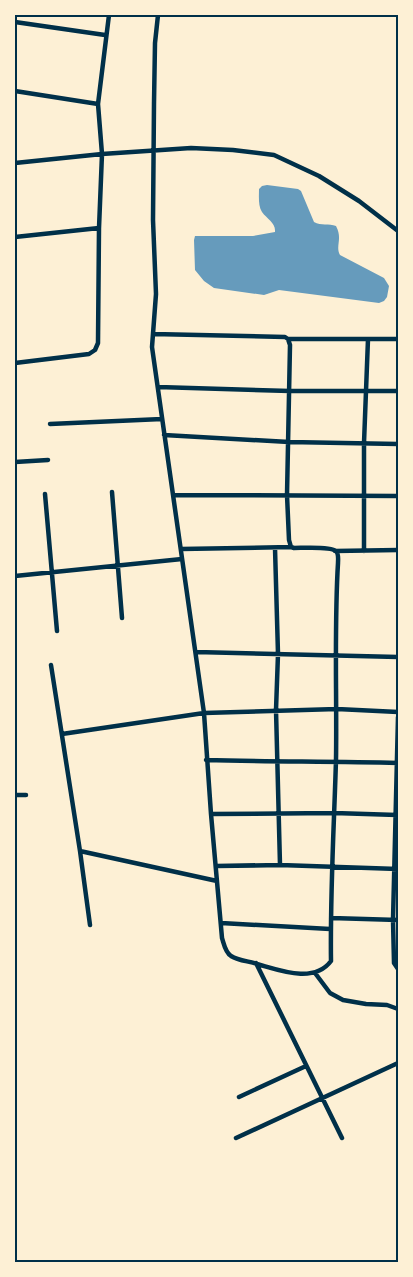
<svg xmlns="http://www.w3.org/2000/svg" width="413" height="1277" font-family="'PT Serif',serif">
  <rect width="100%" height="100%" fill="#fdf0d5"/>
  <path fill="#669bbc" d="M267,185l31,4 3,2 13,31c7,4 15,1 22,4 7,13 -1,20 4,29l44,23 5,8 -2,11 -3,4 -5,2 -100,-13 -15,5 -50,-7 -10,-7 -9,-11 -1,-30 1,-4h58l22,-4c1,-9 -8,-13 -13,-20 -4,-6 -3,-16 -3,-23l3,-3z"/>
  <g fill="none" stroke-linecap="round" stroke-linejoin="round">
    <path stroke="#003049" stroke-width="4.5" d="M15,22l90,13
      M15,91l83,13
      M15,163l87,-9 89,-6 42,2 41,5 45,21 40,25 39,30
      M15,237l84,-9
      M153,334l132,3 3,2 2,6 -3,150 2,45 2,7 3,1c9,0 36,-2 42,3 3,3 2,8 2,12 -4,66 -1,132 -2,197 -2,67 -6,134 -5,201 -17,23 -52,9 -74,3 -8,-3 -18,-3 -26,-8 -6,-4 -7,-12 -9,-18l-11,-124 -7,-101 -52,-366 4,-53 -3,-74 1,-117 1,-60 3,-28
      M288,339h110
      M15,363l74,-9 6,-4 3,-7 1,-115 3,-74 -4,-50 11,-89
      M158,387l132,4h108
      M50,424l112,-5
      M164,435l125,7 109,2
      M15,462l33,-2
      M112,492l10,126
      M45,494l12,137
      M173,495l225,1
      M275,548l3,106 -2,56 4,155
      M181,549l110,-2
      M335,551l63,-1
      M364,551v-108l4,-104
      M15,576l167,-17
      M196,652l202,5
      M51,665l29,186 137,30
      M398,717l-5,203 1,43 4,6
      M62,734l142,-21 133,-4 61,3
      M206,760c64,2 128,1 192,3
      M15,795h11
      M211,814l123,-1 63,2
      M80,851l10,74
      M216,866l64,-1 118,4
      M331,918l67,2
      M221,923l109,6
      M256,963l86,175
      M315,973l15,20 13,7 23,4 21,1 11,4
      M239,1097l67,-31
      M236,1138l162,-75"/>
  </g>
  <rect width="413" height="1277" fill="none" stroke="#fdf0d5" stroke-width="32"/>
  <rect x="16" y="16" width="381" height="1245" fill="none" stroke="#003049" stroke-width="2"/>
</svg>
